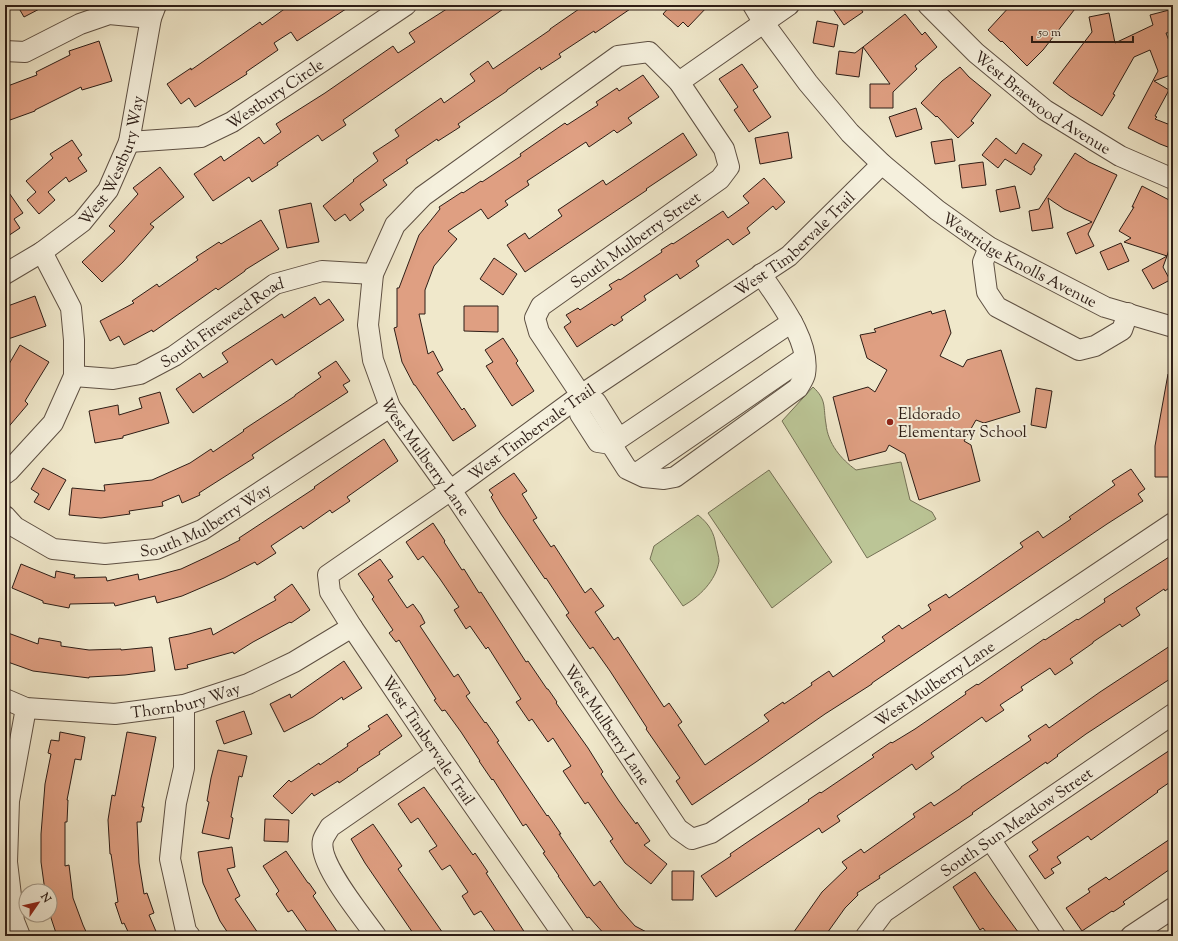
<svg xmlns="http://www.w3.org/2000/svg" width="1178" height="941" font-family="'Sorts Mill Goudy',serif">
  <rect width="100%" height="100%" fill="#f0e8cb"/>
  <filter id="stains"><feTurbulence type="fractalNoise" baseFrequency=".005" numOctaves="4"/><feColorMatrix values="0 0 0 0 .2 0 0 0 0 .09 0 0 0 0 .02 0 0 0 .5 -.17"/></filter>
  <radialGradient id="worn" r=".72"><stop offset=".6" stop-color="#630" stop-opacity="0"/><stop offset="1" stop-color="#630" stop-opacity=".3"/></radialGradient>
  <path fill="#bbc596" stroke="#747156" d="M813,387c14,13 10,20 13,37 2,20 15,35 30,46l45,-8 9,38 22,12 4,7 -69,39 -85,-137z
    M769,470l63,92 -60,46 -64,-95z
    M698,515c11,9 16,17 18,31 1,5 3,11 3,15 -3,20 -20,36 -36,45l-33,-47 4,-13z"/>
  <path fill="#df9f82" stroke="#2d1d16" d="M17,5h30l-23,12z
    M290,5h62l-55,36 -6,-9 -17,11 4,7 -32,22 1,2 -52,33 -6,-9 -8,6 -14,-20 24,-16v2l69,-48 2,3z
    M453,5h56l-166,115 3,5 -24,16 -4,-6 -41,28 1,2 -26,17 -3,-5 -36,24 -19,-27 27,-18 3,5 35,-24 5,7 17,-12 -5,-8 49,-31 68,-47 5,7 17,-11 -6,-9z
    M577,5h59l-41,28 -1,-2 -35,23 2,3 -20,13 -1,-3 -33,23v1l-49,33 2,3 -22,14 -1,-2 -31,21 2,3 -25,17 4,5 -27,19 4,6 -14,11 -5,-7 -10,7 -12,-15 31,-25 -1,-1 25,-19 -5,-8 26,-17 -4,-6 46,-32 3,5 31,-22 -5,-7 18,-13 5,8 57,-39v-1l29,-20z
    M671,5h38l-21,22 -5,-5 -5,5 -15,-13z
    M839,5h19l5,7 -19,13 -11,-16z
    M1011,5h67l-35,45 -16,16 -25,-25 -1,1 -13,-12z
    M1173,9v23l-7,1 7,18v23l-19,7 15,9 -14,26 2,1 -2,2 18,7v23l-13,-5 -32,-16 30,-57 -8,-21 -16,7 -21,37 2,1 -13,21 -32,-20 -17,-13 39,-51 -3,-15 20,-4 6,30 38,-18 -3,-10z
    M905,14l17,21 3,-3 12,15 -22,19 2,3 -24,23v16h-23v-24h20l-27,-37z
    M817,21l21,4 -4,22 -21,-4z
    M99,41l13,40 -30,9 -1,-3 -46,23v1l-25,9 -5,-14v-19l32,-12 -1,-3 34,-17 -1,-4z
    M863,47l-4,30 -23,-3 3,-23 16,2z
    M742,64l16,23 -5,3 18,27 -22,15 -15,-22 4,-3 -19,-28z
    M960,67l9,10 22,18 -20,26 3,2 -16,15 -21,-22 -1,1 -15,-14 21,-22z
    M643,75l16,22 -31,21 4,5 -15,10 -3,-3 -25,17 -3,-5 -59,39 2,4 -24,16 3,4 -20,14 -7,-10 -33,22 9,8 -23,27 -9,24v24h-6l9,40 5,-3 10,19 -6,3 25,37 2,-2 12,18 -23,15 -38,-56h-1l-12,-23 -8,-34 3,-1v-39h2l20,-53 21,-26 -1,-2 23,-15 1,1 18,-12 1,1 39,-26 -1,-2 45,-31 2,2 31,-20 -2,-3 21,-14 2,3z
    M916,108l6,21 -26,8 -7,-20z
    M788,132l4,26 -32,6 -5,-26z
    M683,133l14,22 -51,34 1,1 -122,82 -18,-27 18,-12 4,6 33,-23 -4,-6 45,-30 3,5z
    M996,138l20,16 7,-11 19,12 -8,12 1,2 -4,6 -26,-16 -7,9 -16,-13z
    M952,139l3,22 -20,3 -4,-22z
    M72,140l10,15 -4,3 9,13 -18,11 -3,-5 -18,15 7,8 -16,14 -12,-14 9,-8 -10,-11 27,-23 -3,-4z
    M1075,153l14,9 28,13 -29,59 6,12 -18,8 -9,-21 25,-11 -28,-13 -16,-11 5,30 -21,3 -3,-20 10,-2z
    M983,162l3,23 -24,3 -3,-23z
    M160,167l24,30 -34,27 4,3 -31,35 -21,20 -20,-20 33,-31 -6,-5 29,-32 -5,-6z
    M764,178l21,24 -9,8 -3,-4 -26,22 3,5 -17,12 -5,-6 -32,22 3,5 -19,13 -3,-5 -33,22 2,4 -25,17 2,3 -9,6 -2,-2 -35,23 -13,-20 7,-5 -5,-7 12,-7 2,2 32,-21 -3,-4 10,-6 1,1 42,-28 -1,-2 11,-7 1,1 50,-33 5,7 21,-15 -6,-7z
    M1015,186l5,22 -20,4 -4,-22z
    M1142,186l31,16v34l-6,20 -43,-14 7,-4 -12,-7 15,-24h-2z
    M5,187l18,26 -9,6 6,9 -15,10z
    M311,203l8,39 -32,6 -8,-38z
    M261,220l18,29 -34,21v1l-27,19 -2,-2 -63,44 -1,-2 -28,15 -5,-9 -9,5 -10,-20 34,-18 -2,-2 25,-17 2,3 39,-27 -2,-3 23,-15 2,2z
    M1121,243l8,18 -21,9 -8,-18z
    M1167,256l-4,11 7,13 -17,9 -11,-19z
    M494,258l23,16 -14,21 -23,-16z
    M35,296l11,30 -38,13 -3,-8v-24z
    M315,297l5,8 9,-6 15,21 -68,45 -4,-6 -79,54 -17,-24 24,-16 3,5 25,-16 -6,-9 60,-39 2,4z
    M464,306h34v26l-34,-1z
    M945,310l6,23 -11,23 23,11 4,-7 34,-10 19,62 -36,11 -8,-3 -12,21 7,4 9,36 -61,19 -14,-46 -16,-9 -3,6 -37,10 -16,-64 35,-10 7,5 12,-22 -20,-12 -7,-23 16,-3 -2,-3 57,-18 1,3z
    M503,338l15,23 -2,2 18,28 -22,15 -26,-40 7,-4 -8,-12z
    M20,345l29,17 -24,39 3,3 -23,27v-60z
    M336,361l14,20 -7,4 5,7 -72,47 -24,16 2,3 -55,35 1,2 -18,8 -3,-8 -17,7 1,4 -34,5 1,3 -29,4 -32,-3 3,-27 33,3 -1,-6 48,-5 38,-17 21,-14 2,3 31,-21 -1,-1 52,-34v-1l26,-18 -3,-4z
    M1168,374l5,1v102h-18v-31z
    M1036,388l16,3 -6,37 -15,-3z
    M160,392l9,31 -46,13v2l-28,5 -6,-32 29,-6 1,10 23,-7 -3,-10z
    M384,439l14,22 -51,36 3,4 -18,12 -2,-3 -27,19 -2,-3 -30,20 5,7 -19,12 -2,-3 -31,16 -42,18 -25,7 -2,-7 -40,10 -1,-3 -44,1 -1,4 -26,-5v-2l-31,-13 9,-24 34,14 1,-7 19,4 -1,3 32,-1 1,4 31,-7 1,6 42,-11 28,-13 31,-16 -1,-2 76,-50 -1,-1z
    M43,468l23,12 -17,30 -15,-8 5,-8 -8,-5z
    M1131,469l14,20 -7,5 5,7 -36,23 -235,159v1l-47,30 -69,48 -64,43 -16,-24 4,-3 -34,-49 1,-1 -37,-57 -17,-24 -3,2 -24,-34 3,-2 -23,-35 -1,1 -44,-65 -10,-17 2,-2 -4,-5 25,-17 13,18 -5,3 15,24 -4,2 18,27 3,-2 31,48 6,-5 13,18 -9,6 19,28 4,-3 46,70 5,-4 13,19 -4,3 27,40 64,-44 -5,-6 19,-13 1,2 28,-19 -1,-2 18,-12 4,6 52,-36 -3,-4 17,-12 3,4 29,-19 -3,-5 18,-11 3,4 28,-19 46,-32 -3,-4 18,-12 5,7 28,-19 -2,-2 46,-32 -3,-4z
    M433,523l12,18 -1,1 18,28 2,-1 15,24 2,-1 45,70 2,-1 19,28h1l9,13 -1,1 32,45 15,24 -2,2 18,27 17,23 1,-2 13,19 -6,4 23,19 -16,20 -26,-21 -15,-22 3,-2 -25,-37 -3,2 -22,-33 8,-5 -18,-28 -5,4 -16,-23 -3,2 -13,-19 5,-3 -33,-52 -2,2 -16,-23 -4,3 -12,-19 5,-3 -19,-28 -17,-23 -5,4 -12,-18z
    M1169,557l4,6v22l-8,6 -1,-2 -28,19 4,7 -18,12 -2,-3 -27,18v1l-23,16 3,4 -18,12 -5,-7 -29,19 2,3 -23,15 4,5 -18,12 -4,-5 -51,36 3,4 -18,13 -4,-6 -75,52 3,5 -18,12 -3,-5 -103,69 -15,-21 30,-20 -1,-2 22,-15 57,-38 -1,-1 12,-8 1,1 53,-36 -2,-2 19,-13 1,1 23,-14 51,-35 -1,-2 12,-8 1,1 66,-46 1,1 32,-21 1,1 27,-18 -1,-3z
    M380,559l13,18 -5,3 19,28 6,-4 8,11 4,8 -5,3 34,51 4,-3 12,19 -4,3 19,27 1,-1 13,19 -2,1 50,74 1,-1 13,19h-2l35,52 6,-5 19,27 16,18 19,10h-48l-17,-19 -2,1 -29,-42h1l-16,-23 2,-1 -19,-28 -3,2 -30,-47 -1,1 -13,-19h1l-19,-29 -16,-22 -3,1 -8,-11 2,-1 -37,-59 -3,2 -7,-9 4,-3 -21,-31 2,-2 -16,-23z
    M292,584l18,26 -19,13 -1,-1 -37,20 -19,12 -1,-2 -46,13 1,3 -13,2 -6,-32 20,-4 22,-6 2,7 63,-35 -2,-3z
    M8,633l30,11 1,-6 22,4v4l28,4 32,-1v1l31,-3 3,24 -30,4 -36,2v1l-56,-7 -28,-10v-19z
    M1173,644v33l-87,57 -29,21 1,1 -11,8 -1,-2 -74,51 1,1 -94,62 1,2 -23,15 1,2 -13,13 -20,28h-34l31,-44 25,-24 -5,-6 19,-13 3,4 51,-36 -2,-3 18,-12 3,4 27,-18v-1l70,-47 -3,-4 18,-12 3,4 51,-36z
    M344,661l18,27 -19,12 -1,-3 -29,20 -29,15 -14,-28 20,-10 1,4z
    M244,711l8,23 -28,10 -8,-23z
    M387,714l15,22 -23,16 1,2 -23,15 1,1 -19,13 -1,-2 -24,15 -2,-3 -20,21 -19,-18 16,-16 2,2 28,-19 1,2 28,-19 -1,-2 23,-15 -2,-3z
    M60,732l25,5 -4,23 -6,-1 -8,41h1l-1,22h-2v44l4,-1 4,33 10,27 5,11h-31l-7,-21v-25l-5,1 -4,-29v-28l4,-50 6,-30 -3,-1 3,-13 8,1z
    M127,732l29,5 -14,70h2l-3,15h-4l2,41 5,31 3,-1 7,20 -5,2 9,21h-28l-6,-13 -2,1 -7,-21 3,-1 -7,-48h-1l-2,-34 4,-25 3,1z
    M1173,748v32l-16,11 1,1 -67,48 -3,-4 -31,21 4,6 -10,6 3,4 -9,6 -16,-23 9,-6 -6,-8z
    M218,750l29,6 -5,21 -3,-1 -8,41 2,1 -4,21 -27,-6 7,-31 -2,-1 4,-23z
    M424,787l49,68 2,-2 13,19 -2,1 41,63h-29l-17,-25 -7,4 -12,-19 6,-4 -18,-27 -8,5 -13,-19 8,-5 -19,-28 -7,5 -13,-19z
    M265,819l24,1 -1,22 -24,-1z
    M373,824l29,42 -4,3 47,67h-30l-50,-73 -14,-24z
    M1173,837v30l-50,35 2,2 -12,8 -1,-1 -30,20 -16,-23 24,-16 -2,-3 18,-12 3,3z
    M232,847l3,20 -8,2 13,27 -5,3 25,37h-30l-10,-15 -17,-38 -5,-31z
    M286,851l22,32h1l7,10 -3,3 27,40h-30l-18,-26 -4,2 -12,-18 3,-3 -16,-25z
    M672,871h22l-1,29h-21z
    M975,872l16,23 30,41h-32l-6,-8 -3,2 -27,-43z"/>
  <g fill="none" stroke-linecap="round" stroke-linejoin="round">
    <defs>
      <g id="minor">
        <path id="s1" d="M753,5l10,17 45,61 42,50 32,31 55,46 52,37 116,60 68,20"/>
        <path id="s2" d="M928,5l48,48 69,57 75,46 53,23"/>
        <path d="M5,51l20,1 55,-28 29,-10 42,4"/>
        <path d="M679,82l110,-77"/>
        <path id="s3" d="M129,142l72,-5 31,-15 174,-117"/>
        <path d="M989,247l-6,15 4,30 10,15 82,43 16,-4 27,-16 6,-17"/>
        <path id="s4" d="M5,274l37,-22 40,-30 26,-32 21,-48 22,-124 5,-13"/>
        <path id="s5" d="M74,376l39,3 27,-5 34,-18 101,-72 47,-13 51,3"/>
        <path id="s6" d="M581,395l-42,-63 -4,-14 6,-12 179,-127 9,-12 -5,-18 -45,-67 -30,-30 -31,4 -195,140 -28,29 -22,49 -5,51 5,35 17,47 53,74 8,9 227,339 14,10 19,-6 462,-310"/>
        <path d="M581,395l15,7 18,29 -3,13 16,25 17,8 20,2 11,-2 123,-89c2,-4 6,-9 7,-14 6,-33 -27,-74 -44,-100"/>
        <path d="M581,395l-1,19 18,28 13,2 181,-122"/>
        <path d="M637,473l167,-115"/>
        <path d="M5,474l4,-3 44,-48 21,-47v-36l-3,-32 -29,-56"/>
        <path id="s7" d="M5,516l10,11 38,22 52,5 51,-5 46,-19 188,-123"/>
        <path id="s8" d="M5,699l21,9 89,6 69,-9 64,-21 46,-22 58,-35"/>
        <path d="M184,705v63l-8,35 -6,56 16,72 4,5"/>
        <path d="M990,839l65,97"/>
        <path d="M20,936l-6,-15 -7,-59 2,-61 17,-93"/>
        <path d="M376,936c-13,-19 -59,-73 -53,-96 1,-4 5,-9 7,-13l107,-74"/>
        <path id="s9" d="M564,936l-127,-183 -85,-126 -22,-35 -2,-17 123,-85 130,-95 208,-139 93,-92"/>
        <path id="s10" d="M866,936l18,-24 289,-198"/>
        <path d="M1131,936l42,-28"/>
      </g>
    </defs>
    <use href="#minor" stroke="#5e5043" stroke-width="22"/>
    <use href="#minor" stroke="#f5f0dd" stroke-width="20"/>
  </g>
  <circle fill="#8f2418" stroke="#f5f0dd" stroke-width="1.5" cx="890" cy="422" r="4"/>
  <g text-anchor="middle" stroke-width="4" stroke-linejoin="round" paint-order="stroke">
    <g font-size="16" fill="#2d1d16" stroke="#f5f0dd">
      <text dy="6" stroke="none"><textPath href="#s3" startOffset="158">Westbury Circle</textPath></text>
      <text dy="6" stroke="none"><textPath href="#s2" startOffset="151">West Braewood Avenue</textPath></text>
      <text dy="6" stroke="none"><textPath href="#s4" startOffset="163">West Westbury Way</textPath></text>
      <text dy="6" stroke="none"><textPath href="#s6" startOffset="219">South Mulberry Street</textPath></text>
      <text dy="6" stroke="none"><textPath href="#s9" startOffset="1006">West Timbervale Trail</textPath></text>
      <text dy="6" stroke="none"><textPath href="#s1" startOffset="374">Westridge Knolls Avenue</textPath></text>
      <text dy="6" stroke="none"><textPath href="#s5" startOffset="164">South Fireweed Road</textPath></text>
      <text dy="6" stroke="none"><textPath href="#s9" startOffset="682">West Timbervale Trail</textPath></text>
      <text dy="6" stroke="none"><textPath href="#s6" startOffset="1043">West Mulberry Lane</textPath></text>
      <text dy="6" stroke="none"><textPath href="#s7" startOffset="219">South Mulberry Way</textPath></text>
      <text dy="6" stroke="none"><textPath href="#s6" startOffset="1799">West Mulberry Lane</textPath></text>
      <text dy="6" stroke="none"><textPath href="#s8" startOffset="184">Thornbury Way</textPath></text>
      <text dy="6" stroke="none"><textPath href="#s6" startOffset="1367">West Mulberry Lane</textPath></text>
      <text transform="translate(429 740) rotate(56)" y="6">West Timbervale Trail</text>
      <text dy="6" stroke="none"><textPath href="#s10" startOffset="190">South Sun Meadow Street</textPath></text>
    </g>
    <g font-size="16" fill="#2d1d16" stroke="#f5f0dd" text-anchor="start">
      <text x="898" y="419">Eldorado<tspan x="898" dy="18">Elementary School</tspan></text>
    </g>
  </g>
  <rect width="1178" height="941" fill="none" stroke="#f0e8cb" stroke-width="20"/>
  <rect x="6" y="6" width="1166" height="929" fill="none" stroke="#2d1d16" stroke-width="2"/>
  <rect x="10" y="10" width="1158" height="921" fill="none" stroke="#2d1d16"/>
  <g transform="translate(38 903) rotate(56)"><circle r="19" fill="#f5f0dd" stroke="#a59c8d"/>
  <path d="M0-3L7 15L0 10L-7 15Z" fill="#8f2418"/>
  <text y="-6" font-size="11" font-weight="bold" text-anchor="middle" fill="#2d1d16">N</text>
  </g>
  <path d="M1032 36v6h101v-6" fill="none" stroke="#2d1d16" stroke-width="2"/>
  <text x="1038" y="36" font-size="12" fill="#2d1d16" stroke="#f5f0dd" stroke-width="3" paint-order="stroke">50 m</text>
  <rect width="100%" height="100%" filter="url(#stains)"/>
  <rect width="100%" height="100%" fill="url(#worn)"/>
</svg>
